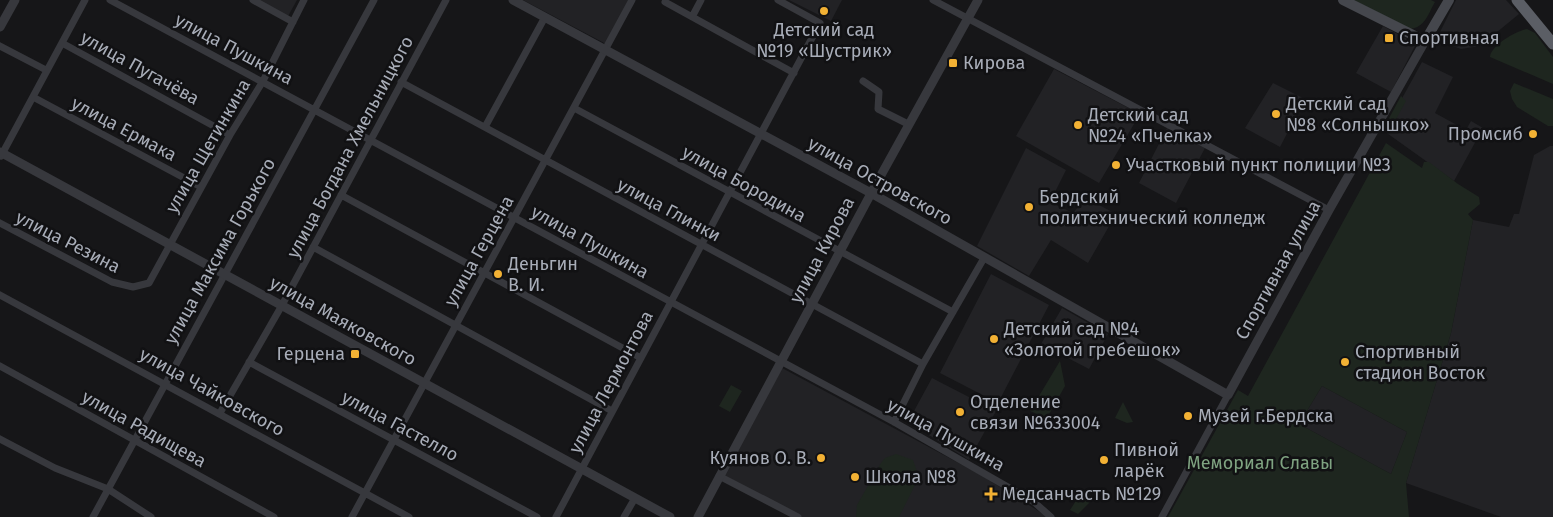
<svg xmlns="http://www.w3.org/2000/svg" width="1553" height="517" font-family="'Fira Sans',sans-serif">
  <rect width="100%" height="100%" fill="#161618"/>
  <path fill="#222225" d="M255,0h42l-10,18z
    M523,0h106l-23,44z
    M789,0h53l-11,21z
    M1456,0h50l13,14 -39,32 -19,3 -19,-7 -4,-6z
    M1383,26l33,18 -25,48 -35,-19z
    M1422,62l31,15 -18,36 31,17 5,-9 12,7 -29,53 -70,-50z
    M1054,69l86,45 -41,69 -83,-47z
    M1273,83l32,16 -25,48 -35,-19z
    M1167,128l38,20 -29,55 -37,-20z
    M1550,146h3v371h-52l-95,-34 45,-150 22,-113 36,7 5,-13h5l15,-59z
    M1026,148l40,22 -16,32 23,11 13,-15 30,16 -28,49 -37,-23 -22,36 -52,-30z
    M991,274l58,31 -51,98 -58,-30z
    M1062,308l46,26 -19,35 -48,-25z
    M782,368l197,106 69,43h-246l-29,-15 -49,-27z
    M932,378l64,33 -27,49 -61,-38z
    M1322,386l85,46 -16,42 -92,-50z"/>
  <path fill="#1e261f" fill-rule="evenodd" d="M1354,0h77l4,2c-7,12 -10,26 -26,27z
    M1527,29l8,4 18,24v27l-63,-27c1,-12 26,-26 37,-28z
    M1514,83l39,16v27h-5l-31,-19 -5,-8 -2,-8z
    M1401,96l5,5 -12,22 -5,1 -2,-2z
    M1386,143l36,25 2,-6h5l29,22 21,13 1,7 -12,10 5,6 -22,113 -45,150 3,34h-241l70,-127 10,6zM1322,386l85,46 -16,42 -92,-50z
    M1060,361l5,25 -18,32 -17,-7z
    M731,385l11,6 -12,21 -11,-6z
    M1123,402l10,20 -6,1 -12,-5z
    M896,454l17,6 6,17 -20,40h-43l1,-12 24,-42 4,-5z
    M1079,496l11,6 -12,12 -8,-4z"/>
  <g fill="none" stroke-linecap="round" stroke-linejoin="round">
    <path stroke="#37383d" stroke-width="7" d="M110,0l784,422 140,80 17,15
      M253,0l40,22
      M933,0l396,210
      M665,2l129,71
      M692,17l9,-17
      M62,43l168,92
      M0,46l46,24
      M863,81l16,11 -1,17 30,15
      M401,82l522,282
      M33,97l168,90
      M574,108l379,204
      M485,127l60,-110
      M1,156l84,-156
      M341,195l300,163
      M0,223l112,59 21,5 16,-4 81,-148 33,-54 41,-81
      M313,247l299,164
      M0,295l409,222
      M249,362l288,155
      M0,366l274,151
      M220,413l61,-106 165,-307
      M894,422l29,-58 61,-106
      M0,439l55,29 53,21 43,28
      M719,476l79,41
      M93,517l281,-517
      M352,517l280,-517
      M556,517l264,-494 -42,-23
      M624,517l11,-19
      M1162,517l66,-122"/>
    <path stroke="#37383d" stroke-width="9" d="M513,0l358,193 357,202 101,-185 96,-169
      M0,27l15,-27
      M0,152l670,365
      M698,517l177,-331 103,-186"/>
    <path stroke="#45474d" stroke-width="10" d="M1343,0l82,41 24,-41"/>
    <path stroke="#5b5e65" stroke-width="11" d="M1517,0l36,44"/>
  </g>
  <g fill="#f2b134" stroke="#111113" stroke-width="2">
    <circle cx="824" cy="11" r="5"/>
    <rect x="1384" y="33" width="10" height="10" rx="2.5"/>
    <rect x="948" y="58" width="10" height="10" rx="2.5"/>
    <circle cx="1276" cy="114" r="5"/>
    <circle cx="1078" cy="125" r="5"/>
    <circle cx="1533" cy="134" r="5"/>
    <circle cx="1116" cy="165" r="5"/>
    <circle cx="1029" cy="207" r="5"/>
    <circle cx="498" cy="274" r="5"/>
    <circle cx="994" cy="339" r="5"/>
    <rect x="350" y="349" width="10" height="10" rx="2.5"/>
    <circle cx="1345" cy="362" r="5"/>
    <circle cx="960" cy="412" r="5"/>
    <circle cx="1188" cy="416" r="5"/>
    <circle cx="821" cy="458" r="5"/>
    <circle cx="1104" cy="460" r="5"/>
    <circle cx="855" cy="477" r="5"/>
    <path d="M988.5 486.5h5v5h5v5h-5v5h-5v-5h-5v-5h5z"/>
  </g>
  <g text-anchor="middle" stroke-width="5" stroke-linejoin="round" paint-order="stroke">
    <g font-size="18" fill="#a8adb8" stroke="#111113" text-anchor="start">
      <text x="824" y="36" text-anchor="middle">Детский сад<tspan x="824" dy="21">№19 «Шустрик»</tspan></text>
      <text x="1399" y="44">Спортивная</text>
      <text x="963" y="69">Кирова</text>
      <text x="1286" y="110">Детский сад<tspan x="1286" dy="21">№8 «Солнышко»</tspan></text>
      <text x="1088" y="121">Детский сад<tspan x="1088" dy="21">№24 «Пчелка»</tspan></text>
      <text x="1523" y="140" text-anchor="end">Промсиб</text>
      <text x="1126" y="171">Участковый пункт полиции №3</text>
      <text x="1039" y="203">Бердский<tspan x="1039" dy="21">политехнический колледж</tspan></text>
      <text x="508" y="270">Деньгин<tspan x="508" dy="21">В. И.</tspan></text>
      <text x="1004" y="335">Детский сад №4<tspan x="1004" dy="21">«Золотой гребешок»</tspan></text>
      <text x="1355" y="358">Спортивный<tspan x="1355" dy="21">стадион Восток</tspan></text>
      <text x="345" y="360" text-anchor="end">Герцена</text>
      <text x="970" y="408">Отделение<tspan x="970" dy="21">связи №633004</tspan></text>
      <text x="1198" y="422">Музей г.Бердска</text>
      <text x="1114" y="456">Пивной<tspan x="1114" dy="21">ларёк</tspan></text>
      <text x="811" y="464" text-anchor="end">Куянов О. В.</text>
      <text x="865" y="483">Школа №8</text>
      <text x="1002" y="500">Медсанчасть №129</text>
    </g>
    <g font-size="18" fill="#a8adb8" stroke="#111113">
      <text transform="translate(234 49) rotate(28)" y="6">улица Пушкина</text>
      <text transform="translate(140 68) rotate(29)" y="6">улица Пугачёва</text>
      <text transform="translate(124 129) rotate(28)" y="6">улица Ермака</text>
      <text transform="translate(208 146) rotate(-60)" y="6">улица Щетинкина</text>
      <text transform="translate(350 147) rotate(-62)" y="6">улица Богдана Хмельницкого</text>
      <text transform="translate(880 181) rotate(29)" y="6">улица Островского</text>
      <text transform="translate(744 184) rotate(29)" y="6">улица Бородина</text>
      <text transform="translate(669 210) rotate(28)" y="6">улица Глинки</text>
      <text transform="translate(68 242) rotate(27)" y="6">улица Резина</text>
      <text transform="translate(590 242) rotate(29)" y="6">улица Пушкина</text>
      <text transform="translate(822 250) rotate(-62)" y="6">улица Кирова</text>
      <text transform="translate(220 251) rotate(-61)" y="6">улица Максима Горького</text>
      <text transform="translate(479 251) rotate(-61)" y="6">улица Герцена</text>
      <text transform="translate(1278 270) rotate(-61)" y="6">Спортивная улица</text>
      <text transform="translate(343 321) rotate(29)" y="6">улица Маяковского</text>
      <text transform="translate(611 382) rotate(-62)" y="6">улица Лермонтова</text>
      <text transform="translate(212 392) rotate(29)" y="6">улица Чайковского</text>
      <text transform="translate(400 426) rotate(28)" y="6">улица Гастелло</text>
      <text transform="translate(144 429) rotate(29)" y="6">улица Радищева</text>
      <text transform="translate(946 435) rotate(29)" y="6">улица Пушкина</text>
    </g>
    <g font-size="18" fill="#7fa381" stroke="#111113">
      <text x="1260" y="469">Мемориал Славы</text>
    </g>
  </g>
</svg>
